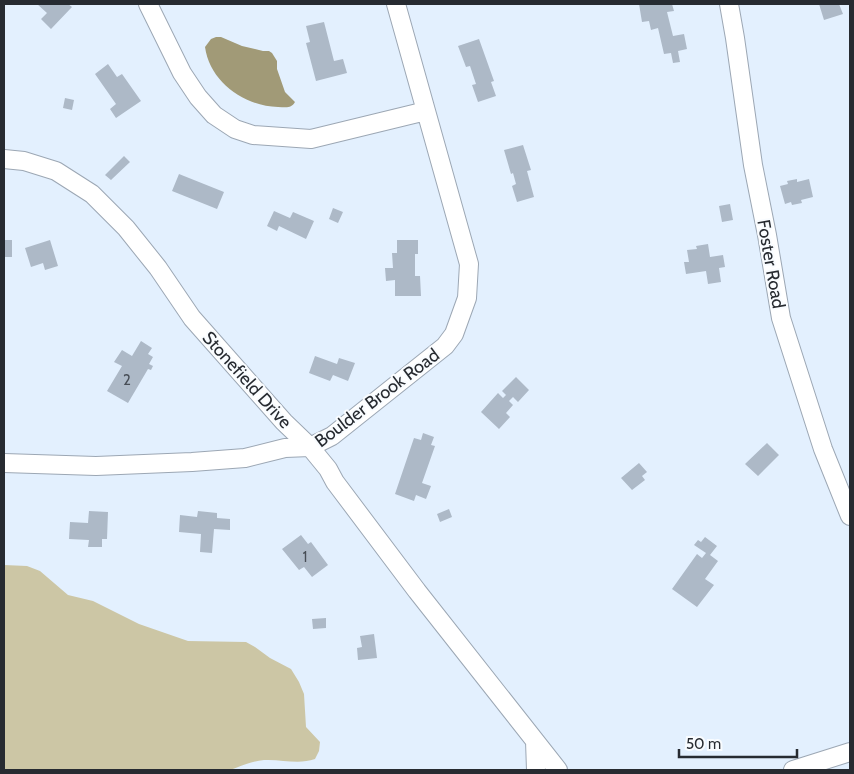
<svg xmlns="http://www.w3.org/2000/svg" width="854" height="774" font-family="Cabin,sans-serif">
  <rect width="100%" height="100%" fill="#e3f0fe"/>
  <path fill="#ccc6a5" d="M4,565l23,1 13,5 28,24 25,6 46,23 49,17 58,1 9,5 15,11 21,11 8,13 5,12 2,33 14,15 -1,9 -4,8c-17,6 -33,0 -51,1 -12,1 -23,6 -34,10h-226z"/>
  <path fill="#a19a77" d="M216,37h5l21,9 21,5h6l3,2 5,8v8l8,23 10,10c-4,7 -9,5 -17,5 -34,-1 -68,-25 -73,-60l6,-8z"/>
  <path fill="#adb9c7" d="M37,4h31l4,3 -21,22 -10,-10 6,-6z
    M639,4h33l2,7 -7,1 6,24 11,-2 3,15 -9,2 2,11 -7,1 -2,-10 -7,1 -6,-26 -7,2 -2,-9 -7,1z
    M819,4h20l4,10 -19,6z
    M324,22l10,39 9,-2 4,14 -31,8 -10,-38 4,-1 -4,-16z
    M479,39l15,42 -3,1 5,14 -18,6 -6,-17 4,-1 -6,-18 -4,1 -8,-21z
    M108,64l9,13 5,-3 19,27 -25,17 -6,-9 6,-5 -21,-30z
    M65,98l9,2 -2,10 -9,-2z
    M523,145l8,25 -4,1 7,26 -17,5 -5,-16 4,-2 -3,-11 -2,1 -7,-24z
    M124,156l6,6 -19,18 -6,-5z
    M179,174l45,18 -7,17 -45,-18z
    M797,179v3l12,-3 4,18 -12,3 1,3 -10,2 -1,-3 -6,2 -5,-18 8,-2 -1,-3z
    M730,204l3,16 -11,2 -3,-16z
    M333,208l10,4 -5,11 -9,-4z
    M274,211l16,7 3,-6 21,9 -8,18 -27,-13 -2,5 -10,-5z
    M4,240h8v17h-8z
    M50,240l8,26 -13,4 -2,-7 -12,4 -6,-19z
    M397,240h21v14h-3v22h5l1,20h-26v-16l-9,1 -1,-13h8l-1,-15h5z
    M708,244l2,13 13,-2 2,12 -6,1 2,14 -13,2 -2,-13 -20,3 -2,-12h5l-2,-12 10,-1 -1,-3z
    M141,341l11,7 -4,6 5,3 -4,7 4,2 -2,4 -3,-1 -20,34 -21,-12 15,-25 -8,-4 8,-12 10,6z
    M315,356l22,8 2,-6 16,5 -7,18 -15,-6 -3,6 -21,-8z
    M516,377l13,13 -11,12 -5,-5 -4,4 4,4 -7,8 4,4 -11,12 -18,-17 17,-19 5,5 3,-3 -4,-4z
    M423,433l11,4 -3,8 4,1 -13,37 9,3 -5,13 -10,-4 -2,6 -19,-7 19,-56 7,2z
    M767,443l12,12 -21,21 -13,-12z
    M639,463l8,9 -5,4 3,4 -13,10 -11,-12z
    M449,509l3,8 -12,5 -3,-8z
    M89,511l19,1 -1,27h-5v8h-14l1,-7 -20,-1 1,-17 18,1z
    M198,511l19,2v5l13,1v11l-16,-1 -2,24 -12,-1 1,-18 -22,-2 1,-17 17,2z
    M301,535l7,9 3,-2 17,23 -16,12 -8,-10 -5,3 -17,-21z
    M705,537l12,9 -7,9 8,6 -13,18 9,6 -17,22 -25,-18 25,-35 5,4 4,-5 -12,-8 4,-5 3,2z
    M326,618v10l-13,1 -1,-10z
    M374,634l3,24 -19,2 -1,-12 5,-1 -2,-11z"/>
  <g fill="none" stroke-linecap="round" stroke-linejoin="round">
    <defs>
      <path id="street" d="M148,4l34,69 16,24 16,18 21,14 18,6 58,4 115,-28 -30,-107
        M729,4l6,34 18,127 14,70 14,83 42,131 27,67
        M426,111l43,153 -2,34 -13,36 -9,12 -113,90 -22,11 18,22 7,13 82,109 141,179
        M4,159l20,2 32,10 36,23 34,34 32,40 34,50 92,104 26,25
        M4,463l92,3 96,-4 53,-4 40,-10 25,-1
        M535,741l1,29
        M793,770l57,-18"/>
    </defs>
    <use href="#street" stroke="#9ca7b4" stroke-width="20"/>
    <use href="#street" stroke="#fff" stroke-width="18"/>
  </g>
  <g text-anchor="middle" stroke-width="4" stroke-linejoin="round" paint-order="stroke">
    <g font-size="15" fill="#484e56">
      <text x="127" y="385">2</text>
      <text x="305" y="562">1</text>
    </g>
    <g font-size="18" fill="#272b31" stroke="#f9fcff">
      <text transform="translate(771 264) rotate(80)" y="6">Foster Road</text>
      <text transform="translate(247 380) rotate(48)" y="6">Stonefield Drive</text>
      <text transform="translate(377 398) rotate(-37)" y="6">Boulder Brook Road</text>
    </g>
  </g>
  <rect width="854" height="774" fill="none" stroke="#272b31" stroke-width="10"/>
  <path d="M679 749v8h118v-8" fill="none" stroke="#272b31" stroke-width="2.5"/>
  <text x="686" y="749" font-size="15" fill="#272b31" stroke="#f9fcff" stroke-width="4" paint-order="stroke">50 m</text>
</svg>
